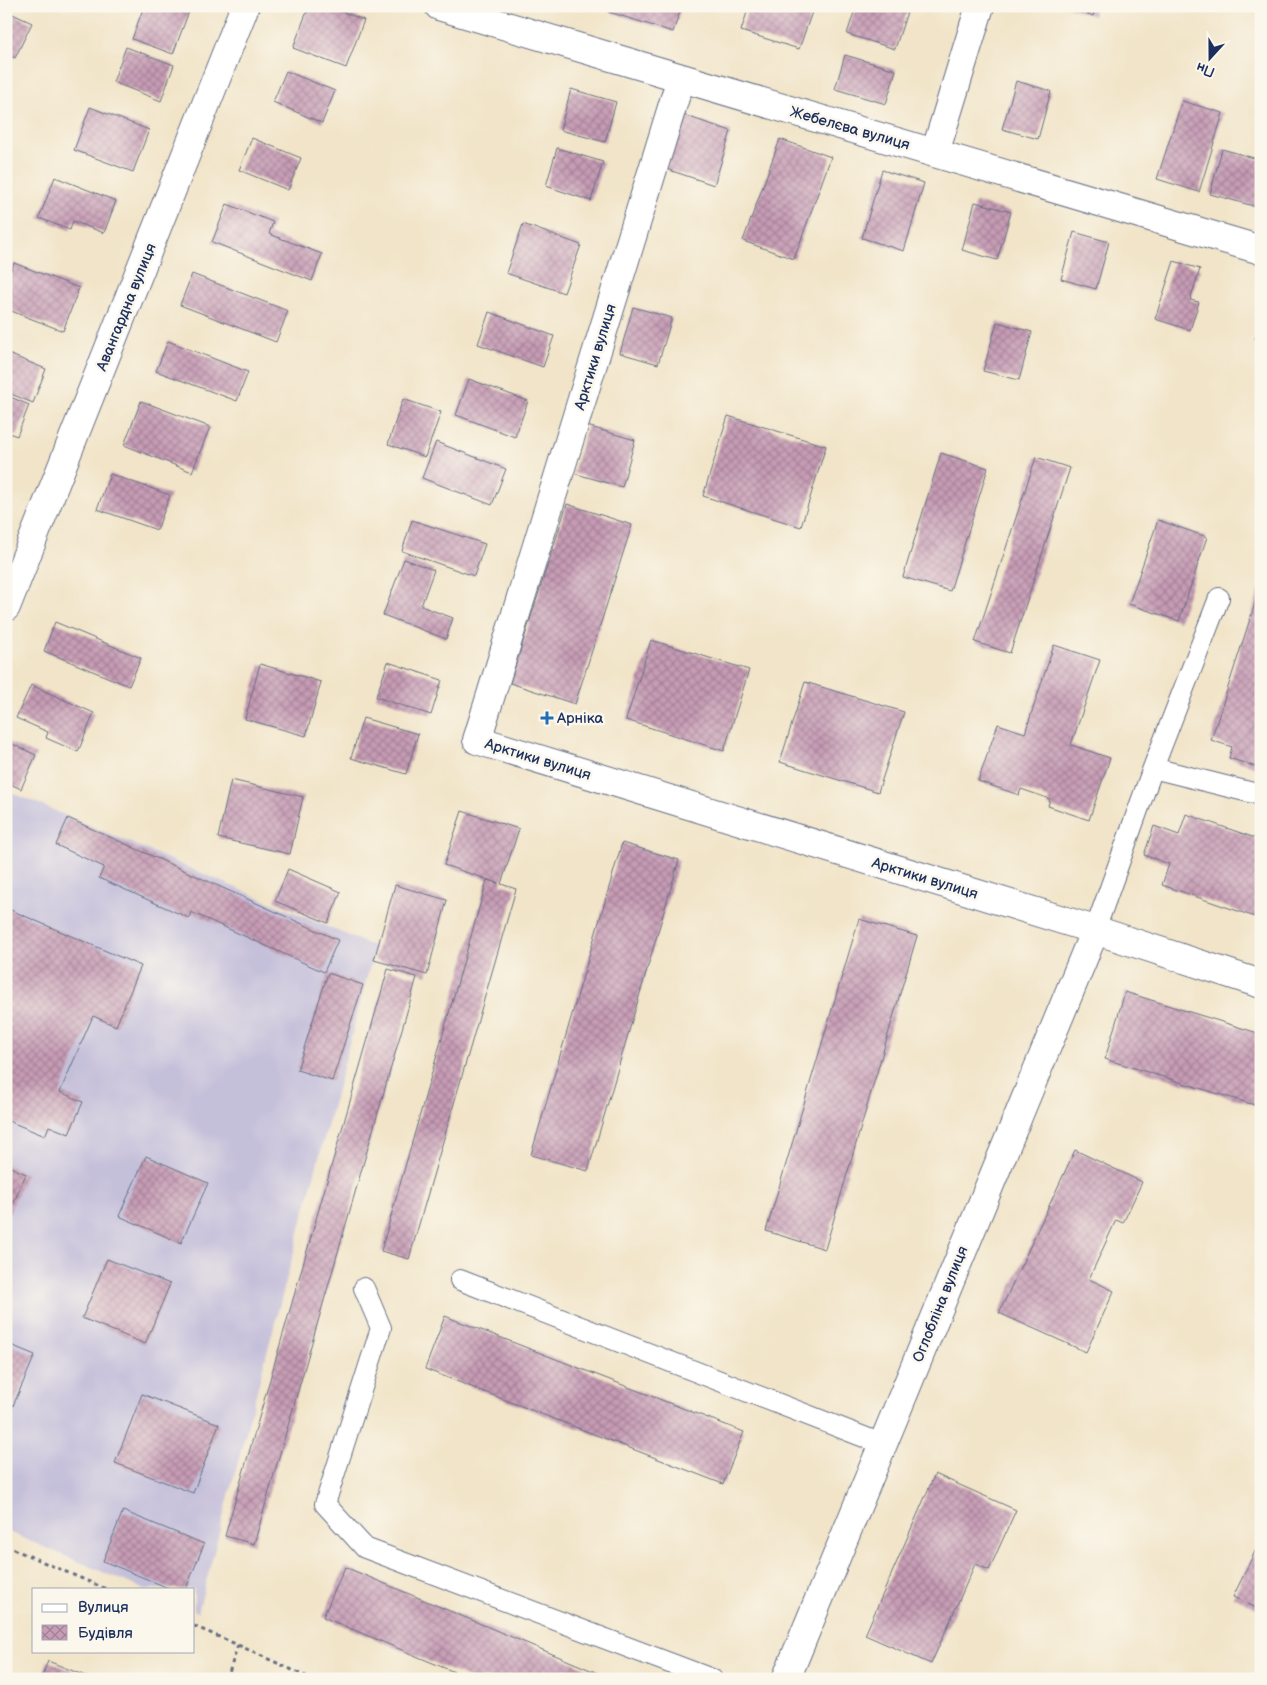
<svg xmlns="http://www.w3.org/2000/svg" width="1267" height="1685" font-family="'Balsamiq Sans',sans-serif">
  <defs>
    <pattern id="building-cross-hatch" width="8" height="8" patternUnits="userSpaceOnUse" patternTransform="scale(1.25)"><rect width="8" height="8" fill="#c79cb5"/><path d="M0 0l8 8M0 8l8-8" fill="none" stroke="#a18096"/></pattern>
  </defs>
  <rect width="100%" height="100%" fill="#fbf7ec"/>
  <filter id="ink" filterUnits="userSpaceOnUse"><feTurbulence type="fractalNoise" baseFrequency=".02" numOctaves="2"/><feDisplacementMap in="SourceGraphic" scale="10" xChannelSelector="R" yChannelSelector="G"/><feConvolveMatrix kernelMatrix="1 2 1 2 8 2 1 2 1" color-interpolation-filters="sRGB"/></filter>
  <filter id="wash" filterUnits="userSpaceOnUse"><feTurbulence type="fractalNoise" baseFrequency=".0096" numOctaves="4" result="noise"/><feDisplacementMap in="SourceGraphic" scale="20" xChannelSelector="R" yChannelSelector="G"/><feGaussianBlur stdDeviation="1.12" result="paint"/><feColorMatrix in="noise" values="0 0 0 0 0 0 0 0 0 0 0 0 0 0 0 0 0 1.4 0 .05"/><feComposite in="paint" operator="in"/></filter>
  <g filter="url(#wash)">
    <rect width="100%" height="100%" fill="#f1e4c8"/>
    <path fill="#c5c0da" d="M6,790l369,157 -177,665 -4,-2v-21h-51l-137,-58z"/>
    <g id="blocks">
      <path fill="url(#building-cross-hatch)" d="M144,6h47l-18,48 -41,-15z
        M309,6h18l37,14 -18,48 -53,-20z
        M610,6h72l-9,26 -64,-20z
        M749,6h54l10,3 -14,40 -58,-18z
        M856,6h53l-14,43 -48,-15z
        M1066,6h30l-3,10z
        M6,11l26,12 -17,35 -9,-4z
        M126,47l48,18 -13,36 -48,-19z
        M845,55l51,15 -10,34 -51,-15z
        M286,71l49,20 -13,32 -49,-21z
        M1016,81l35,10 -13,48 -36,-10z
        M571,89l45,13 -11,40 -45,-12z
        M1182,101l41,12 -24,79 -42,-13z
        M90,107l59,23 -16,42 -59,-22z
        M683,115l48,16 -17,54 -48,-16z
        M252,138l49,20 -13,32 -49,-20z
        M780,139l51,18 -37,102 -51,-18z
        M557,148l46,14 -12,39 -45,-15z
        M1222,149l39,11v48l-51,-14z
        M882,170l42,13 -20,68 -42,-13z
        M55,177l61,24 -12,32 -31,-12 -3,9 -31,-12z
        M975,202l36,10 -14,48 -35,-10z
        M227,204l46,18 -4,12 53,20 -10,27 -100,-39z
        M523,224l58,21 -17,48 -58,-20z
        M1074,232l35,10 -13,47 -35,-10z
        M1174,261l26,8 -10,31 9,2 -9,28 -35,-11z
        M14,263l65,25 -16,43 -57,-22v-28z
        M192,274l96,37 -12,31 -96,-37z
        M633,307l39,11 -14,46 -38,-11z
        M489,312l65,24 -11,31 -65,-23z
        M1260,319h1v22l-6,-2z
        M997,322l35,10 -13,48 -36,-9z
        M168,341l80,31 -11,29 -81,-30z
        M6,353l40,16 -13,34 -27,-11z
        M469,379l59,22 -13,36 -59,-22z
        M6,395l23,10 -12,31 -11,-4z
        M403,399l38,13 -16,45 -37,-13z
        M141,401l69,26 -18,45 -68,-27z
        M728,416l98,30 -25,81 -98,-31z
        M587,426l48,14 -13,47 -49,-14z
        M436,442l70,27 -14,36 -70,-27z
        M941,453l47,15 -38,123 -47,-14z
        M1036,457l34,11 -60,185 -35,-11z
        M110,474l60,21 -13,35 -60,-21z
        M567,504l65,21 -57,179 -65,-21z
        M412,520l73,24 -11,32 -72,-25z
        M1158,520l49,17 -28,84 -50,-17z
        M404,559l30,11 -13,36 32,12 -7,21 -63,-24z
        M1261,585v179l-2,4 -30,-10 3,-11 -21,-7z
        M55,622l86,36 -12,28 -85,-35z
        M651,640l98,30 -25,81 -98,-31z
        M1054,645l46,15 -29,85 39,13 -21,62 -41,-14 2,-7 -29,-10 -2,6 -41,-14 20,-57 27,9z
        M388,662l54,18 -11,35 -55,-18z
        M260,664l61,18 -15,54 -61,-17z
        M805,682l99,30 -26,80 -98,-30z
        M31,685l63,28 -16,39 -32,-14 2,-6 -32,-14z
        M363,718l55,16 -12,40 -55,-16z
        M6,741l30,14 -15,34 -15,-7z
        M231,780l72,17 -13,57 -72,-16z
        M462,811l57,18 -18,55 15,5 -107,370 -28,-8 106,-371 11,3 -54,-18z
        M1186,814l75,26v79l-99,-34 7,-21 -25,-9 10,-29 25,9z
        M68,818l270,122 -14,32 -133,-60 -2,6 -90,-40 5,-11 -48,-22z
        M622,843l57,17 -91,311 -57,-16z
        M288,869l53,23 -13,31 -53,-22z
        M395,885l52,15 -20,75 -53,-15z
        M6,908l135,58 -25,60 -23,-10 -33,76 23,10 -14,32 -20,-8 -4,10 -39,-16z
        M859,919l58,17 -92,313 -59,-18z
        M388,969l29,8 -163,567 -29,-8z
        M328,973l35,12 -31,96 -35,-11z
        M1125,992l136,42v73l-156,-48z
        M1075,1150l67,32 -19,41 -7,-3 -27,59 25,12 -28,61 -87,-39z
        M146,1156l62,27 -27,60 -62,-27z
        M6,1165l20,9 -20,46z
        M107,1259l63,25 -25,60 -63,-26z
        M445,1316l299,116 -21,52 -298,-115z
        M6,1343l29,12 -29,67z
        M142,1394l77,30 -26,69 -78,-30z
        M935,1474l81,36 -27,60 -14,-6 -44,100 -66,-29z
        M123,1511l81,33 -18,45h-15l-68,-28z
        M1261,1539v71l-28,-13z
        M345,1567l267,112h-141l-148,-62z
        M48,1661l45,18h-52z"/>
    </g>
  </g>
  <g filter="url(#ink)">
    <use href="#blocks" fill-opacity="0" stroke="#666e83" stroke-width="1"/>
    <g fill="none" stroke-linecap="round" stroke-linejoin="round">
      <defs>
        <path id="lane" d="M1153,768l108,27
          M1095,930l58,-162 66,-170
          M460,1280l422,164
          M364,1288l17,40 -56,176 40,44 347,131"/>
        <path id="street" d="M439,6l822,244
          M681,78l-204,662 618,190 166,54
          M935,153l45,-147
          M6,607l239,-601
          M786,1679l309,-749"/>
      </defs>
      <use href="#lane" stroke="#666e83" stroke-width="22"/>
      <use href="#street" stroke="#666e83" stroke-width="30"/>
      <path stroke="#666e83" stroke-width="3" stroke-dasharray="4 4" stroke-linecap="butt" d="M6,1546l100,43
        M194,1626l44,19 -11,34
        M238,1645l74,34"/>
      <use href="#lane" stroke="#fff" stroke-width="20"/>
      <use href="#street" stroke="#fff" stroke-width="28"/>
    </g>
  </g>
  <path fill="#1f6fb2" stroke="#fbf7ec" stroke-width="2" d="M544.5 710.5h5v5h5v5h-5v5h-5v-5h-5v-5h5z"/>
  <g text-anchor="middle" stroke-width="5" stroke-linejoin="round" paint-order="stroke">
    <g font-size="15" fill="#1b2f5e" stroke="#fbf7ec">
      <text transform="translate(850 128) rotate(16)" y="5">Жебелєва вулиця</text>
      <text transform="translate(126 307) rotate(-68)" y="5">Авангардна вулиця</text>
      <text transform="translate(595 357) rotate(-73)" y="5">Арктики вулиця</text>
      <text transform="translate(538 759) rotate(17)" y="5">Арктики вулиця</text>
      <text transform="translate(925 878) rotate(17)" y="5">Арктики вулиця</text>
      <text transform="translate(940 1304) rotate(-68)" y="5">Оглобліна вулиця</text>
    </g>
    <g font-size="15" fill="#1b2f5e" stroke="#fbf7ec" text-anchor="start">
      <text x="557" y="723">Арніка</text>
    </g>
  </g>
  <rect width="1267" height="1685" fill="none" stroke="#fbf7ec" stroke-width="25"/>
  <rect x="32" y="1588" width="162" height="65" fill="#fbf7ec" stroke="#a1a7b3"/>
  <rect x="42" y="1604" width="25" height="8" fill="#ffffff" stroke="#a1a7b3"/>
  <text x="78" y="1612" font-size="15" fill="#1b2f5e">Вулиця</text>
  <rect x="42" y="1625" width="25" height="15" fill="url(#building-cross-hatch)" stroke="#a1a7b3"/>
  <text x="78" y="1638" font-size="15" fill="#1b2f5e">Будівля</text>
  <g transform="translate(1210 58) rotate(201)" stroke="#fbf7ec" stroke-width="4" paint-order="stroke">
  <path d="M0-4L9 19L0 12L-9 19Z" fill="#1b2f5e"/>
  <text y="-8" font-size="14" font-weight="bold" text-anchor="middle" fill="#1b2f5e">Пн</text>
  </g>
</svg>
